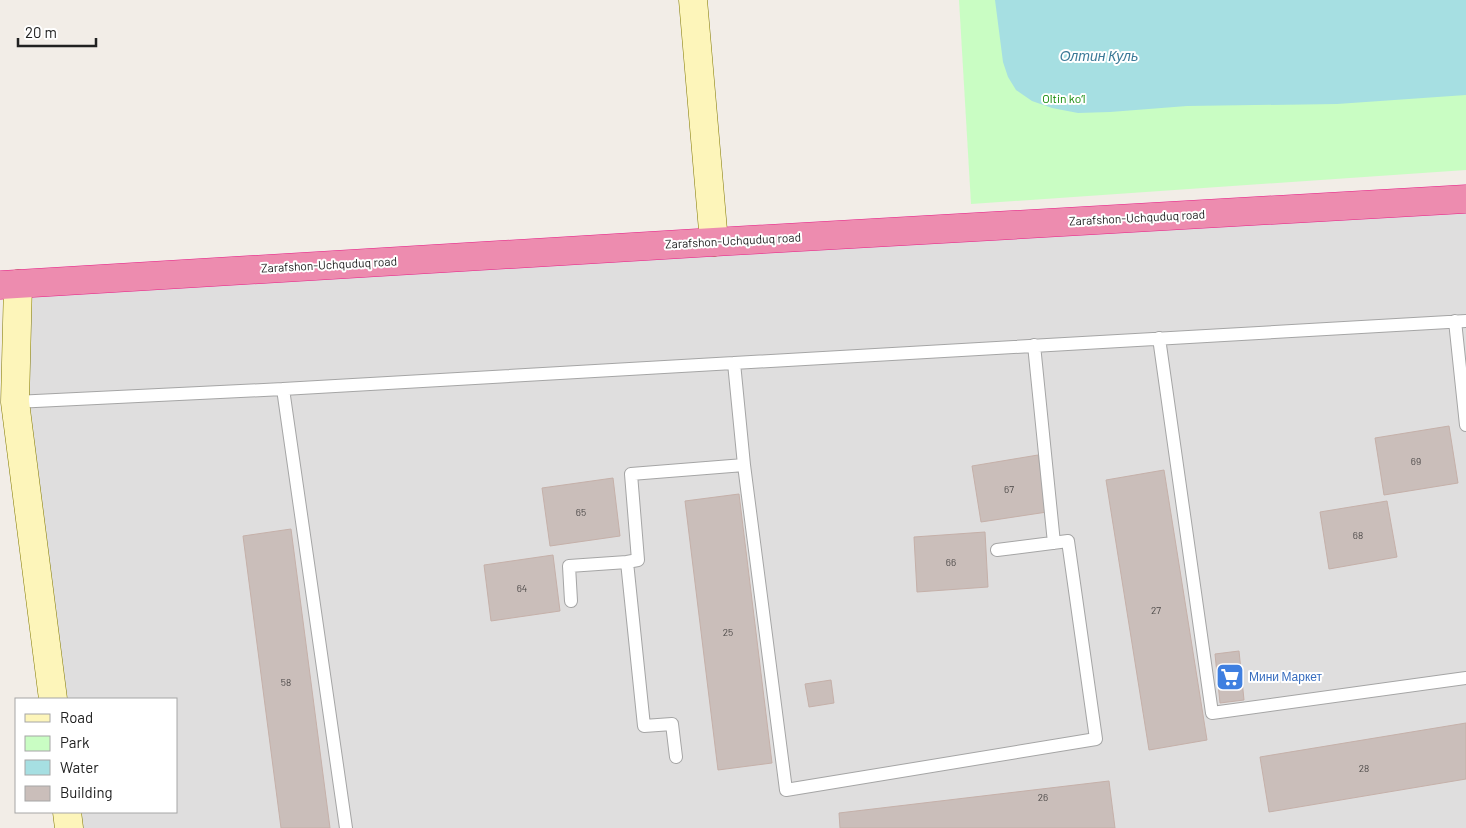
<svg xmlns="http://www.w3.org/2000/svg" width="1466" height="828" font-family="Barlow,sans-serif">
  <rect width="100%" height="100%" fill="#f2ede7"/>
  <path fill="#dfdede" d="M1466,199v629h-1397l-2,-16h109v-113h-123l-35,-415z"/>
  <path fill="#c9fdc3" d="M959,0h507v170l-495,34z"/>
  <path fill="#a6dfe2" d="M995,0h471v95l-129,9 -150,2 -77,6 -32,1 -26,-5 -20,-7 -16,-11 -8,-13 -5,-15z"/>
  <path fill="#cabeba" stroke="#c5b0a9" d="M1449,426l9,57 -74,12 -9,-57z
    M1038,455l9,57 -66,10 -9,-56z
    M1164,470l43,270 -58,10 -43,-270z
    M613,478l7,58 -70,10 -8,-58z
    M739,494l33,269 -54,7 -33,-269z
    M1387,501l10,56 -68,12 -9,-57z
    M291,529l39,299h-49l-38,-292z
    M985,532l3,55 -71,5 -3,-55z
    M553,555l7,56 -69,10 -7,-56z
    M1239,651l5,49 -24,3 -5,-49z
    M831,680l3,23 -25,4 -4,-23z
    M1466,723v56l-197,33 -9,-55z
    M1109,781l6,47h-275l-1,-15z"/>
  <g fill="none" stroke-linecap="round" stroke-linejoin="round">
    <defs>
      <path id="lane" d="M1455,321l11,104
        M1159,338l53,375 254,-35
        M1034,345l20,198
        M734,363l10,102 42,325 310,-51 -28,-198 -71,9
        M283,389l63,439
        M15,402l268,-13 1183,-68
        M627,562l11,-2 -7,-86 113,-9
        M571,601l-2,-35 58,-4 17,164 28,-2 4,33"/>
      <path id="secondary" d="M693,0l21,242
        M18,284l-3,118 38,297
        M67,812l2,16"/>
      <path id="highway" d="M0,285l714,-43 752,-43"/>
    </defs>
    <use href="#lane" stroke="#a5a5a5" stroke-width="14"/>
    <use href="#secondary" stroke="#807800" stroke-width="29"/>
    <use href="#highway" stroke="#e61e86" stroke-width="29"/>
    <use href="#lane" stroke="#fff" stroke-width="12"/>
    <use href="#secondary" stroke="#fdf5ba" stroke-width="28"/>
    <use href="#highway" stroke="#ed8caf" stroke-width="28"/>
  </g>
  <defs>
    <symbol id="supermarket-square" viewBox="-11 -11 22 22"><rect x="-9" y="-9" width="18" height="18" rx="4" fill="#3f7fe0" stroke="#fff"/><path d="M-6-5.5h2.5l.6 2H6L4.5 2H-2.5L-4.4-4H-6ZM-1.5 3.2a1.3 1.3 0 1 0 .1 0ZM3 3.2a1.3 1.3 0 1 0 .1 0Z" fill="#fff"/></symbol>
  </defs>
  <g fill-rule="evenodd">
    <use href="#supermarket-square" x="1214" y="661" width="32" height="32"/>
  </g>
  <g text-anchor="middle" stroke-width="4" stroke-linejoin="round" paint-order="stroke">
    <g font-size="10" fill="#4b4847">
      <text x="1416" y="465">69</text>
      <text x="1009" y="493">67</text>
      <text x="581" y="516">65</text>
      <text x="1358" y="539">68</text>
      <text x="951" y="566">66</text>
      <text x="522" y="592">64</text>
      <text x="1156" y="614">27</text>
      <text x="728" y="636">25</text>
      <text x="286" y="686">58</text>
      <text x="1364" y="772">28</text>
      <text x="1043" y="801">26</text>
    </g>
    <g font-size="12" fill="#118905" stroke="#fff">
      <text x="1064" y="103">Oltin ko‘l</text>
    </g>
    <g font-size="12" fill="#212121" stroke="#fff">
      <text transform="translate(1137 218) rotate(-3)" y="4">Zarafshon-Uchquduq road</text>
      <text transform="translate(733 241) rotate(-3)" y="4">Zarafshon-Uchquduq road</text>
      <text transform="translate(329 265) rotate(-3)" y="4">Zarafshon-Uchquduq road</text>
    </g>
    <g font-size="12" fill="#366cbe" stroke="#fff" text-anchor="start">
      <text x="1249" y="681">Мини Маркет</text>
    </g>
    <g font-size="14" font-style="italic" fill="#3b7997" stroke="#fff">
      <text x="1099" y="61">Олтин Куль</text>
    </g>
  </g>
  <rect x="15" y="698" width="162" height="115" fill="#ffffff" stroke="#a6a6a6"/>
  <rect x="25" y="714" width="25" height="8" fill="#fdf5ba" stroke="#a6a6a6"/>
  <text x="60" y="723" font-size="15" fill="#212121">Road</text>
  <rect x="25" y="736" width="25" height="15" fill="#c9fdc3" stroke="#a6a6a6"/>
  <text x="60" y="748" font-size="15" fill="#212121">Park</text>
  <rect x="25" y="760" width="25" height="15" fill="#a6dfe2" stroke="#a6a6a6"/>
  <text x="60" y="773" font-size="15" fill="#212121">Water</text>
  <rect x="25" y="786" width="25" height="15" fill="#cabeba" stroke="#a6a6a6"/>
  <text x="60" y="798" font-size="15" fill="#212121">Building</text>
  <path d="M18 38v8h78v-8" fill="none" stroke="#212121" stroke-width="2.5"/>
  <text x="25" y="38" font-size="15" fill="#212121" stroke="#ffffff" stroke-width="4" paint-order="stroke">20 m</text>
</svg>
